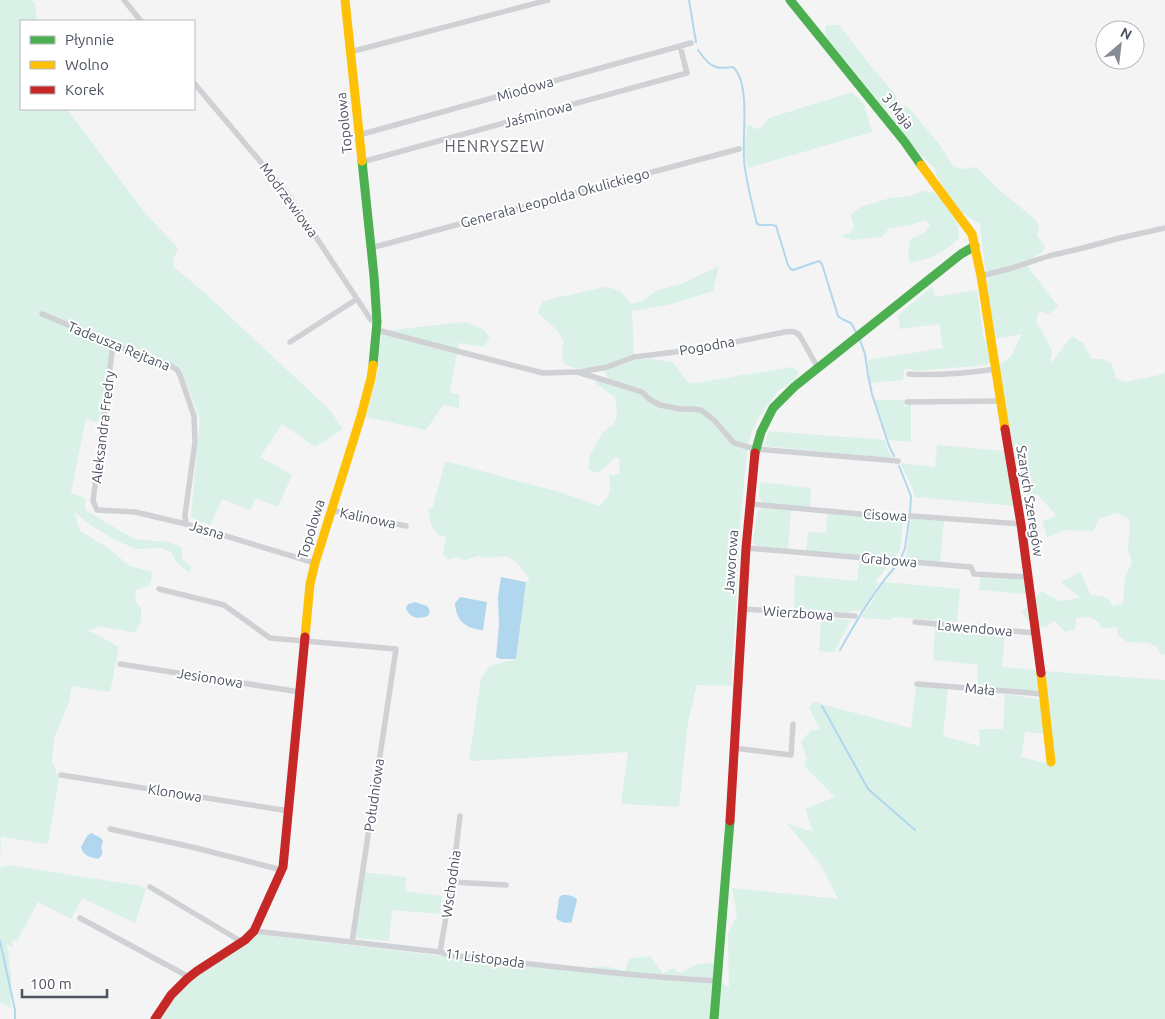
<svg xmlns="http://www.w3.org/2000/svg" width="1165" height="1019" font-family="Ubuntu,sans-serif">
  <rect width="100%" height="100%" fill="#f4f4f4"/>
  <path fill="#daf1e7" d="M0,0h31l4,2 2,19h-16v88h46l78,104 33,35 -4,10 -1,8 34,29 122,114 14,20 -28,18 -33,-23 -22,33 32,18 -14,32 -22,-9 -6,12 -28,-11 -12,26 -13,-4 -6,-5 9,-97 -18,-47 -7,-7 -26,-8 -33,-14 -12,70 -7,10 -11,-5 -15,75 14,5v12l49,29 33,3 15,5v12l9,7 -1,7 -14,-11 -5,-10 -10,-4 -25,1 -21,-9 -29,-18 -12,-11 6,20 28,17 22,18 23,6 -3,13 -14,5 -1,11 6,7v13l-6,12 -36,-7 -8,4 -5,-1 33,18 -9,45 -38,-6 -3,16 -15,37 -2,22 7,18 -11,65 -47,-7 -1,30 9,-2 132,21 5,3 -11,34 -53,-25 -11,21 -33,-17 -21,39 -5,-2 1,8 -6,-3 4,32v32l-11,-6z
    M827,25h12l31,40 25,29 3,11 10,2 31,37 15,23 10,2 12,-2 22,22 38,31 3,8 -2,8 8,10 -2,5 -14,10 -1,6 30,39 -9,8 -10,-3 -3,10 16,28 -2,15 22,-28 11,7 9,16h11l9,5 4,14 9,4 34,-7 6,-3v283l-5,-1 -2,-6 -9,-5 -22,-1 -10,-8 1,-7 -17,1 -2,-6 -9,-5 -14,1 -1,11 -10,3 -11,-11 -9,6h-11l-12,-15 20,-21 17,10 21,-3 -19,-16 19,-10 11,23 15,2 7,9 10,-3 2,-26 7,-14 -4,-13 2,-30 -13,-7 -17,5 -7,13 -30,-1 -16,8 -5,-17 13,-4v-3l-18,-20 -8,9 -7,-1v-22l-11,-34 -6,-37 -6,-44 12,-9 11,-22 -27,5 -4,-19 -11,-96 -23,-15 -21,-34 -1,-6 -23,-23 -17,-21 -4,-13 -10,-8 -55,-67 -1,-8z
    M852,92l12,12 8,28 -124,36 -4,-17 4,-27 7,5 5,-1 9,-10z
    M923,191l11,2 6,5 18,26 1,14c-15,15 -29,21 -49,25l-2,-10 3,-14 13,-6 6,-8 -5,-5 -15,5 -21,3 -7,9 -29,3 -13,-4 10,-3 4,-5 -3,-13 9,-8 30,-9 19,-2z
    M719,266l-6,25 -41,13 -40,7 2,44 -8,5 26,-1 21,3 16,22 103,-17 6,4 -2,8 -17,11 -20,27 -8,16 -4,19 -8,83 -3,76 -4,52v23l-35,-1 -9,36 -9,86 -58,-3 7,-52 -156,9 -3,-1 12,-81 9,-13 26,-7 10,-77 4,-3 -14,-17 -10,-6 -15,2 -13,-2 -13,4 -8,-3 -9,3 -5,-6 3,-18h-7l-8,-11 -3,-15 5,-3 12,-46 114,31 40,14c12,-10 12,-16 10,-31l10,-1 1,-15 -4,-2 -18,16 -9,-3v-13l11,-20 5,-7 9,-6 3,-9 -2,-18 -20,-14 2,-3 12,-1 -7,-11 -25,1 -13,-5 -2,-11 2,-12 -7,-11 -19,-17 4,-12 63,-14 14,3 13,14 10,-3 15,-11 22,-5z
    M933,286l2,11 42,-7 7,50 4,1 3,21 -4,3 -72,6 -3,-2 -8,1 -1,10 -33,3 -2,-23 75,-12 -4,-24 -39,5 -2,-14z
    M465,322l19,8 6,9 -7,8 -24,-4 -9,49 9,3v13l-16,-3 -17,25 -60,-13 10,-38 6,-48z
    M875,400h29v7l7,-3v38l-23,-2z
    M769,431l116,9 2,9 5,9 -128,-12z
    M937,445l69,6 9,55 -100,-9 -4,-12 -11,-22 35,4z
    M760,482l51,6 -1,19 -47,-4 -4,-5z
    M761,508l30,2 -3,39 -31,-3 -4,-5 4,-29z
    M827,513l74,7 2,2 -3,27 -6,10 -88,-8 2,-19 18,1z
    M911,518l33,3 -4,42 -36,-4 3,-10z
    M859,561l31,2 -15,19 4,1 -17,28h-11l-4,2 -53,-5 1,-33 62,6z
    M980,577l45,2 2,15 -48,-4z
    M884,582l76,7 -3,33 -65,-5 -1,3 -30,-2z
    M821,618l30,2 -17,32 -15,-1z
    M935,626l38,6 32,3 -3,32 34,3 3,20 -2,2 -60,-6 1,-21 -45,-5z
    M1044,671l121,9v339h-1006l16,-22 16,-17 65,-46 314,37 35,-5 20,5 4,-12 21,-3 13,18 9,-6 9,5 16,-9 18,-1 6,20 8,4 -1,-54 9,-18 -5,-27 106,11 -18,-35 -25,-31 -9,-10 27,9 -8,-23 30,-12 -31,-31 3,-7 -6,-17 10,-12 9,-1 -11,-21 5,-6 97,26 5,-42 32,3 -5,47 37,10 -1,-17h24l2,-35 33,5 3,2 5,33 -21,-2 -4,25 27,7z
    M362,872l44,5 -1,14 37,5 -2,18 -48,-4 -3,31 -34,-3z"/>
  <path fill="#b0d7ee" d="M501,577l25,5 -10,77h-15l-5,-2 3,-32 -1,-28z
    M460,597l27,5 -4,28c-18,-1 -27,-10 -28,-27z
    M415,602l12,4 3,5 -2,5c-10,3 -18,3 -22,-8l2,-4z
    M91,833l10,5 2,3 -2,7c3,4 1,8 -3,11 -8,-2 -15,-3 -17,-12l6,-11z
    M562,895c5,0 12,0 15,5l-5,20v2c-5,2 -13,0 -16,-4l3,-20z"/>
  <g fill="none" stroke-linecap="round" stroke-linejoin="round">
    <path stroke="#b0d7ee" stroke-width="2" d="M689,0l7,42
      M698,50c4,6 10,15 18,17 4,2 12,0 17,0 18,16 9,70 11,93 2,22 8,43 13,64 6,3 13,-1 19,2l12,39 3,4 2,1 26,-9 3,3 16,52 4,3 9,4 5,9
      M860,340l5,14 3,21 4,19 17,52 5,10
      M899,466l12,30 -1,17
      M901,558l4,-10 4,-27
      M840,650c17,-30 34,-60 57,-85
      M822,706l46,83 47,41
      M0,941l15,69v9"/>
    <path stroke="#cfd1d4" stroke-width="5.5" d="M124,0l17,21
      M350,52l198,-52
      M194,83l92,109 85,128 6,2
      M359,135l332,-92
      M362,162l325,-89 -7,-27
      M371,248l285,-77 83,-22
      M981,276l28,-7 40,-13 34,-8 37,-10 45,-10
      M42,314l106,44 20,6 9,6 3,5 14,41 1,26 -10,73 1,9
      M377,330l99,26 67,17 34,-1 30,9 35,11 7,7 11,6 20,4h13l8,1 13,10 20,23 21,6 143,12
      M290,342l67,-43
      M113,344l-20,157 4,9 38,2 51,12 129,39
      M580,372l27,-5 27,-10 66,-8 85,-17c6,-1 11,-1 15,4l18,32
      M909,374c29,2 59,-1 87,-5
      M907,402l94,-1
      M750,504l154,14 8,-2 109,8
      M331,510l75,16
      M746,548l225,19 3,7 54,3
      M159,589l65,16 46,33 126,11 -44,293
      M742,609l113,7
      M915,622l120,11
      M120,664l180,28
      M917,684l126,10
      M734,748l57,7 2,-31
      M61,775l228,36
      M110,829l82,18 90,23
      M452,882l54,3
      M150,887l92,55
      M80,918l109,59
      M254,931l186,21 10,3c89,10 178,21 267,26
      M440,952l12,-70 8,-66"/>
    <path stroke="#4caf50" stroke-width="9" d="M790,0l114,141 17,24
      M362,161l12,115 3,46 -4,43
      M755,453l6,-21 12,-24 21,-21 167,-133 14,-8
      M714,1019l16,-198"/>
    <path stroke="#ffc107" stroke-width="9" d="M345,0l17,161
      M921,165l51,69 9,42 24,153
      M305,637l5,-53 5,-21 46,-147 10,-38 2,-13
      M1041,673l10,89"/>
    <path stroke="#c62828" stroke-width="9" d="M1005,429l16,95 20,149
      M730,821l16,-273 9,-95
      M155,1019l16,-24 16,-16 10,-8 48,-31 9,-9 29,-64 22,-230"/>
  </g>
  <g text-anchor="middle" stroke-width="4" stroke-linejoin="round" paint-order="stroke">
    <g font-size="14" fill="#4b5260" stroke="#fff">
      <text transform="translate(525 89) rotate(-16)" y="5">Miodowa</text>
      <text transform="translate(898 111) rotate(51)" y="5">3 Maja</text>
      <text transform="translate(538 114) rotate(-15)" y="5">Jaśminowa</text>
      <text transform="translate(344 123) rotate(-96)" y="5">Topolowa</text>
      <text transform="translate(555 198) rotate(-15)" y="5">Generała Leopolda Okulickiego</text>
      <text transform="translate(289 200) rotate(54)" y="5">Modrzewiowa</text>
      <text transform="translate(119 346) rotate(22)" y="5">Tadeusza Rejtana</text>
      <text transform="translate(707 346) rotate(-10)" y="5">Pogodna</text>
      <text transform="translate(103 427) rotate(-83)" y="5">Aleksandra Fredry</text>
      <text transform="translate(1030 501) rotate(81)" y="5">Szarych Szeregów</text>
      <text transform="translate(885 515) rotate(3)" y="5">Cisowa</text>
      <text transform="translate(368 518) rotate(12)" y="5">Kalinowa</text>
      <text transform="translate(311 529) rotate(-73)" y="5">Topolowa</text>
      <text transform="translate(207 530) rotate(17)" y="5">Jasna</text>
      <text transform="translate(889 560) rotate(5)" y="5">Grabowa</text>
      <text transform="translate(731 562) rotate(-86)" y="5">Jaworowa</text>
      <text transform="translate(798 613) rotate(4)" y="5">Wierzbowa</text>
      <text transform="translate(975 628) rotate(5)" y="5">Lawendowa</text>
      <text transform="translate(210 678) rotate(9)" y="5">Jesionowa</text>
      <text transform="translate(980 689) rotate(5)" y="5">Mała</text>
      <text transform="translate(175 793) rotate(9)" y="5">Klonowa</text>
      <text transform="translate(374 795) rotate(-82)" y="5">Południowa</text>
      <text transform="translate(451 884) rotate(-82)" y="5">Wschodnia</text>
      <text transform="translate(485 958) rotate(7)" y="5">11 Listopada</text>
    </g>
    <g font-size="16" letter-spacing="1" fill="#5f6268" stroke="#fff">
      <text x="495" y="152">HENRYSZEW</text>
    </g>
  </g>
  <rect x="20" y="20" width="175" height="90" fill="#ffffff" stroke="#b7babf"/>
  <rect x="30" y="36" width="25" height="8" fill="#4caf50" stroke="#b7babf"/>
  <text x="65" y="45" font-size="15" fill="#4b5260">Płynnie</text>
  <rect x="30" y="61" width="25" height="8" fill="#ffc107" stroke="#b7babf"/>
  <text x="65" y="70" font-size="15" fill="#4b5260">Wolno</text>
  <rect x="30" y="86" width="25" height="8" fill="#c62828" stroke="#b7babf"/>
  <text x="65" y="95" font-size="15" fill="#4b5260">Korek</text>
  <g transform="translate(1120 45) rotate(28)"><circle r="24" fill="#ffffff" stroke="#b7babf"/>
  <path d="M0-4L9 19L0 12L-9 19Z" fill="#868b94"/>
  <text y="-8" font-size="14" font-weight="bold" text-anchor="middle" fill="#4b5260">N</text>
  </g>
  <path d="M22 989v8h85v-8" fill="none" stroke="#4b5260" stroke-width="2.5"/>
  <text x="30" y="989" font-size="15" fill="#4b5260" stroke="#ffffff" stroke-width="4" paint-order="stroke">100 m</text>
</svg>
